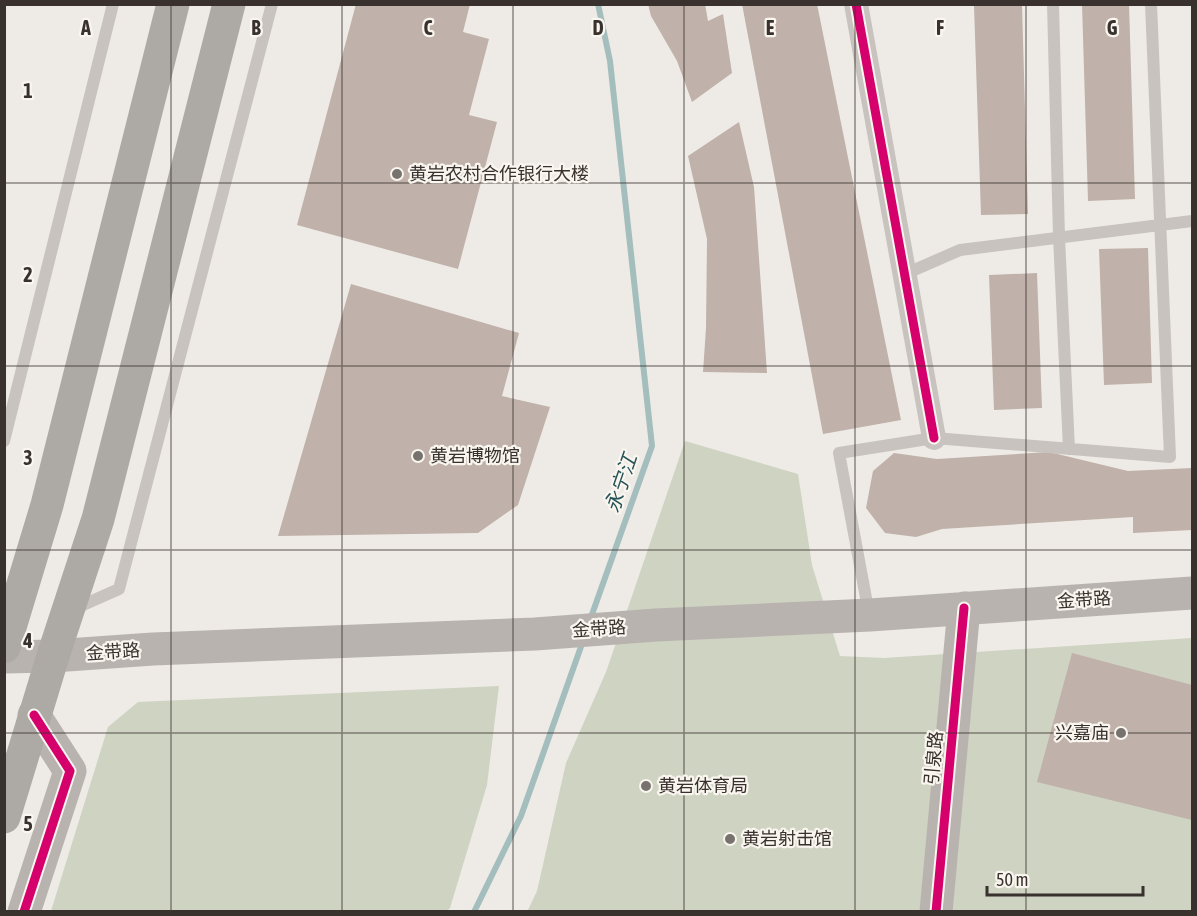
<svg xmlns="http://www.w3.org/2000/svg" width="1197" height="916" font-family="'Asap Condensed','Noto Sans SC',sans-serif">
  <rect width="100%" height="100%" fill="#eeebe6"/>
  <path fill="#cfd3c2" d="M685,441l113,33 14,91 28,91 44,2 308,-20v273l-665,1 10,-21 29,-128 40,-91z
    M499,686l-12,99 -37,123 -3,3h-396l57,-184 30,-25z"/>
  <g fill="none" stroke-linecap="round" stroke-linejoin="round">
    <path stroke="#a4bebd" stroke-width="6" d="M590,620l62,-174 -42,-385 -12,-57
      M474,912l47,-96 62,-175"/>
  </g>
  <path fill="#c0b1aa" d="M356,4h114l-7,28 26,7 -20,76 28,7 -39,147 -161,-44z
    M648,4h57l3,17 15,-7 9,59 -40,29 -15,-41 -26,-45z
    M742,4h75l84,416 -78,14z
    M1082,4h47l6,195 -47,2z
    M1022,5l6,209 -47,1 -7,-209z
    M739,122l15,65 13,186 -64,-1 3,-44 1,-89 -19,-83z
    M1148,248l4,135 -48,2 -5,-136z
    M1037,273l5,135 -48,2 -5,-135z
    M351,284l168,49 -17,63 48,11 -32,98 -40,28 -200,3z
    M1049,452l79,19 64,-3v62l-59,3v-16l-191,12 -26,8 -31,-4 -19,-25 7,-37 21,-18 43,6z
    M1072,653l120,32v135l-155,-38z"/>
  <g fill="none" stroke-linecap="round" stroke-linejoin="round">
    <path stroke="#c8c3be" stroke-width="12" d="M1053,4l6,233 10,212
      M905,274l55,-24 232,-29
      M4,441l109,-437
      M74,609l45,-20 153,-585
      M869,614l-30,-161 95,-15 236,19 -19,-453"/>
    <path stroke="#c8c3be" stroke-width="24" d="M856,4l78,434"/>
    <path stroke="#b8b3af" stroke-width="33" d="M4,657l49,-1 100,-7 382,-15 121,-9 214,-10 322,-22
      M24,912l46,-141 -36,-56
      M936,912l28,-304"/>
    <path stroke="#adaaa5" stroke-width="33" d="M4,647l43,-142 126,-501
      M4,817l49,-161 45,-137 131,-515"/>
    <defs>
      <path id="cycleway" d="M856,4l78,434
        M24,912l46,-141 -36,-56
        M936,912l28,-304"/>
    </defs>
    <use href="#cycleway" stroke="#f9f5ef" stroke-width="13"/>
    <use href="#cycleway" stroke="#d6006c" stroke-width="9"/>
  </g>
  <path fill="none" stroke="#39312d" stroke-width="1.5" stroke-opacity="0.55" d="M171,4v908M342,4v908M513,4v908M684,4v908M855,4v908M1026,4v908M4,183h1188M4,366h1188M4,550h1188M4,733h1188"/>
  <g fill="#78726e" stroke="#f9f5ef" stroke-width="2">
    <circle cx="397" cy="174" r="6"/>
    <circle cx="418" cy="456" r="6"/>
    <circle cx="1121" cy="733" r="6"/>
    <circle cx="646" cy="786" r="6"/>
    <circle cx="730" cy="839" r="6"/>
  </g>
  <g text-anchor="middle" stroke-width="4.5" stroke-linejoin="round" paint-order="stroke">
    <g font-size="18" fill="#39312d" stroke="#f9f5ef" text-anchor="start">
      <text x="409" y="180">黄岩农村合作银行大楼</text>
      <text x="430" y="462">黄岩博物馆</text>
      <text x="1109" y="739" text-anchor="end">兴嘉庙</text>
      <text x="658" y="792">黄岩体育局</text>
      <text x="742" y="845">黄岩射击馆</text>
    </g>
    <g font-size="18" fill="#39312d" stroke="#f9f5ef">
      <text transform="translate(1084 600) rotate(-4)" y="6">金带路</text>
      <text transform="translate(599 629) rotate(-4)" y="6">金带路</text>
      <text transform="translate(113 652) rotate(-4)" y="6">金带路</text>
      <text transform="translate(934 758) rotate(-85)" y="6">引泉路</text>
    </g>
    <g font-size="20" font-style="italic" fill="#265357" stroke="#f9f5ef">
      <text transform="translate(621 483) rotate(-71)" y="7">永宁江</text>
    </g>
  </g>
  <g font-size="20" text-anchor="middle" font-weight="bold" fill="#39312d" stroke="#f9f5ef" stroke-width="4.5" stroke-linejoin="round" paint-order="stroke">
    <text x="86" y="35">A</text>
    <text x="256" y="35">B</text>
    <text x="428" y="35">C</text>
    <text x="598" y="35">D</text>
    <text x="770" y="35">E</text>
    <text x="940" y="35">F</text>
    <text x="1112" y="35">G</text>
    <text x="28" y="98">1</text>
    <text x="28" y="282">2</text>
    <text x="28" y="465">3</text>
    <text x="28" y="648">4</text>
    <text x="28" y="831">5</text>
  </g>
  <rect width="1197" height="916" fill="none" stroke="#39312d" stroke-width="12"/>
  <path d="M987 886v9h156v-9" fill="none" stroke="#39312d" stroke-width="3"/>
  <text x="996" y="886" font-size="18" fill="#39312d" stroke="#f9f5ef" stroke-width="4.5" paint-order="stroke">50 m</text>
</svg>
